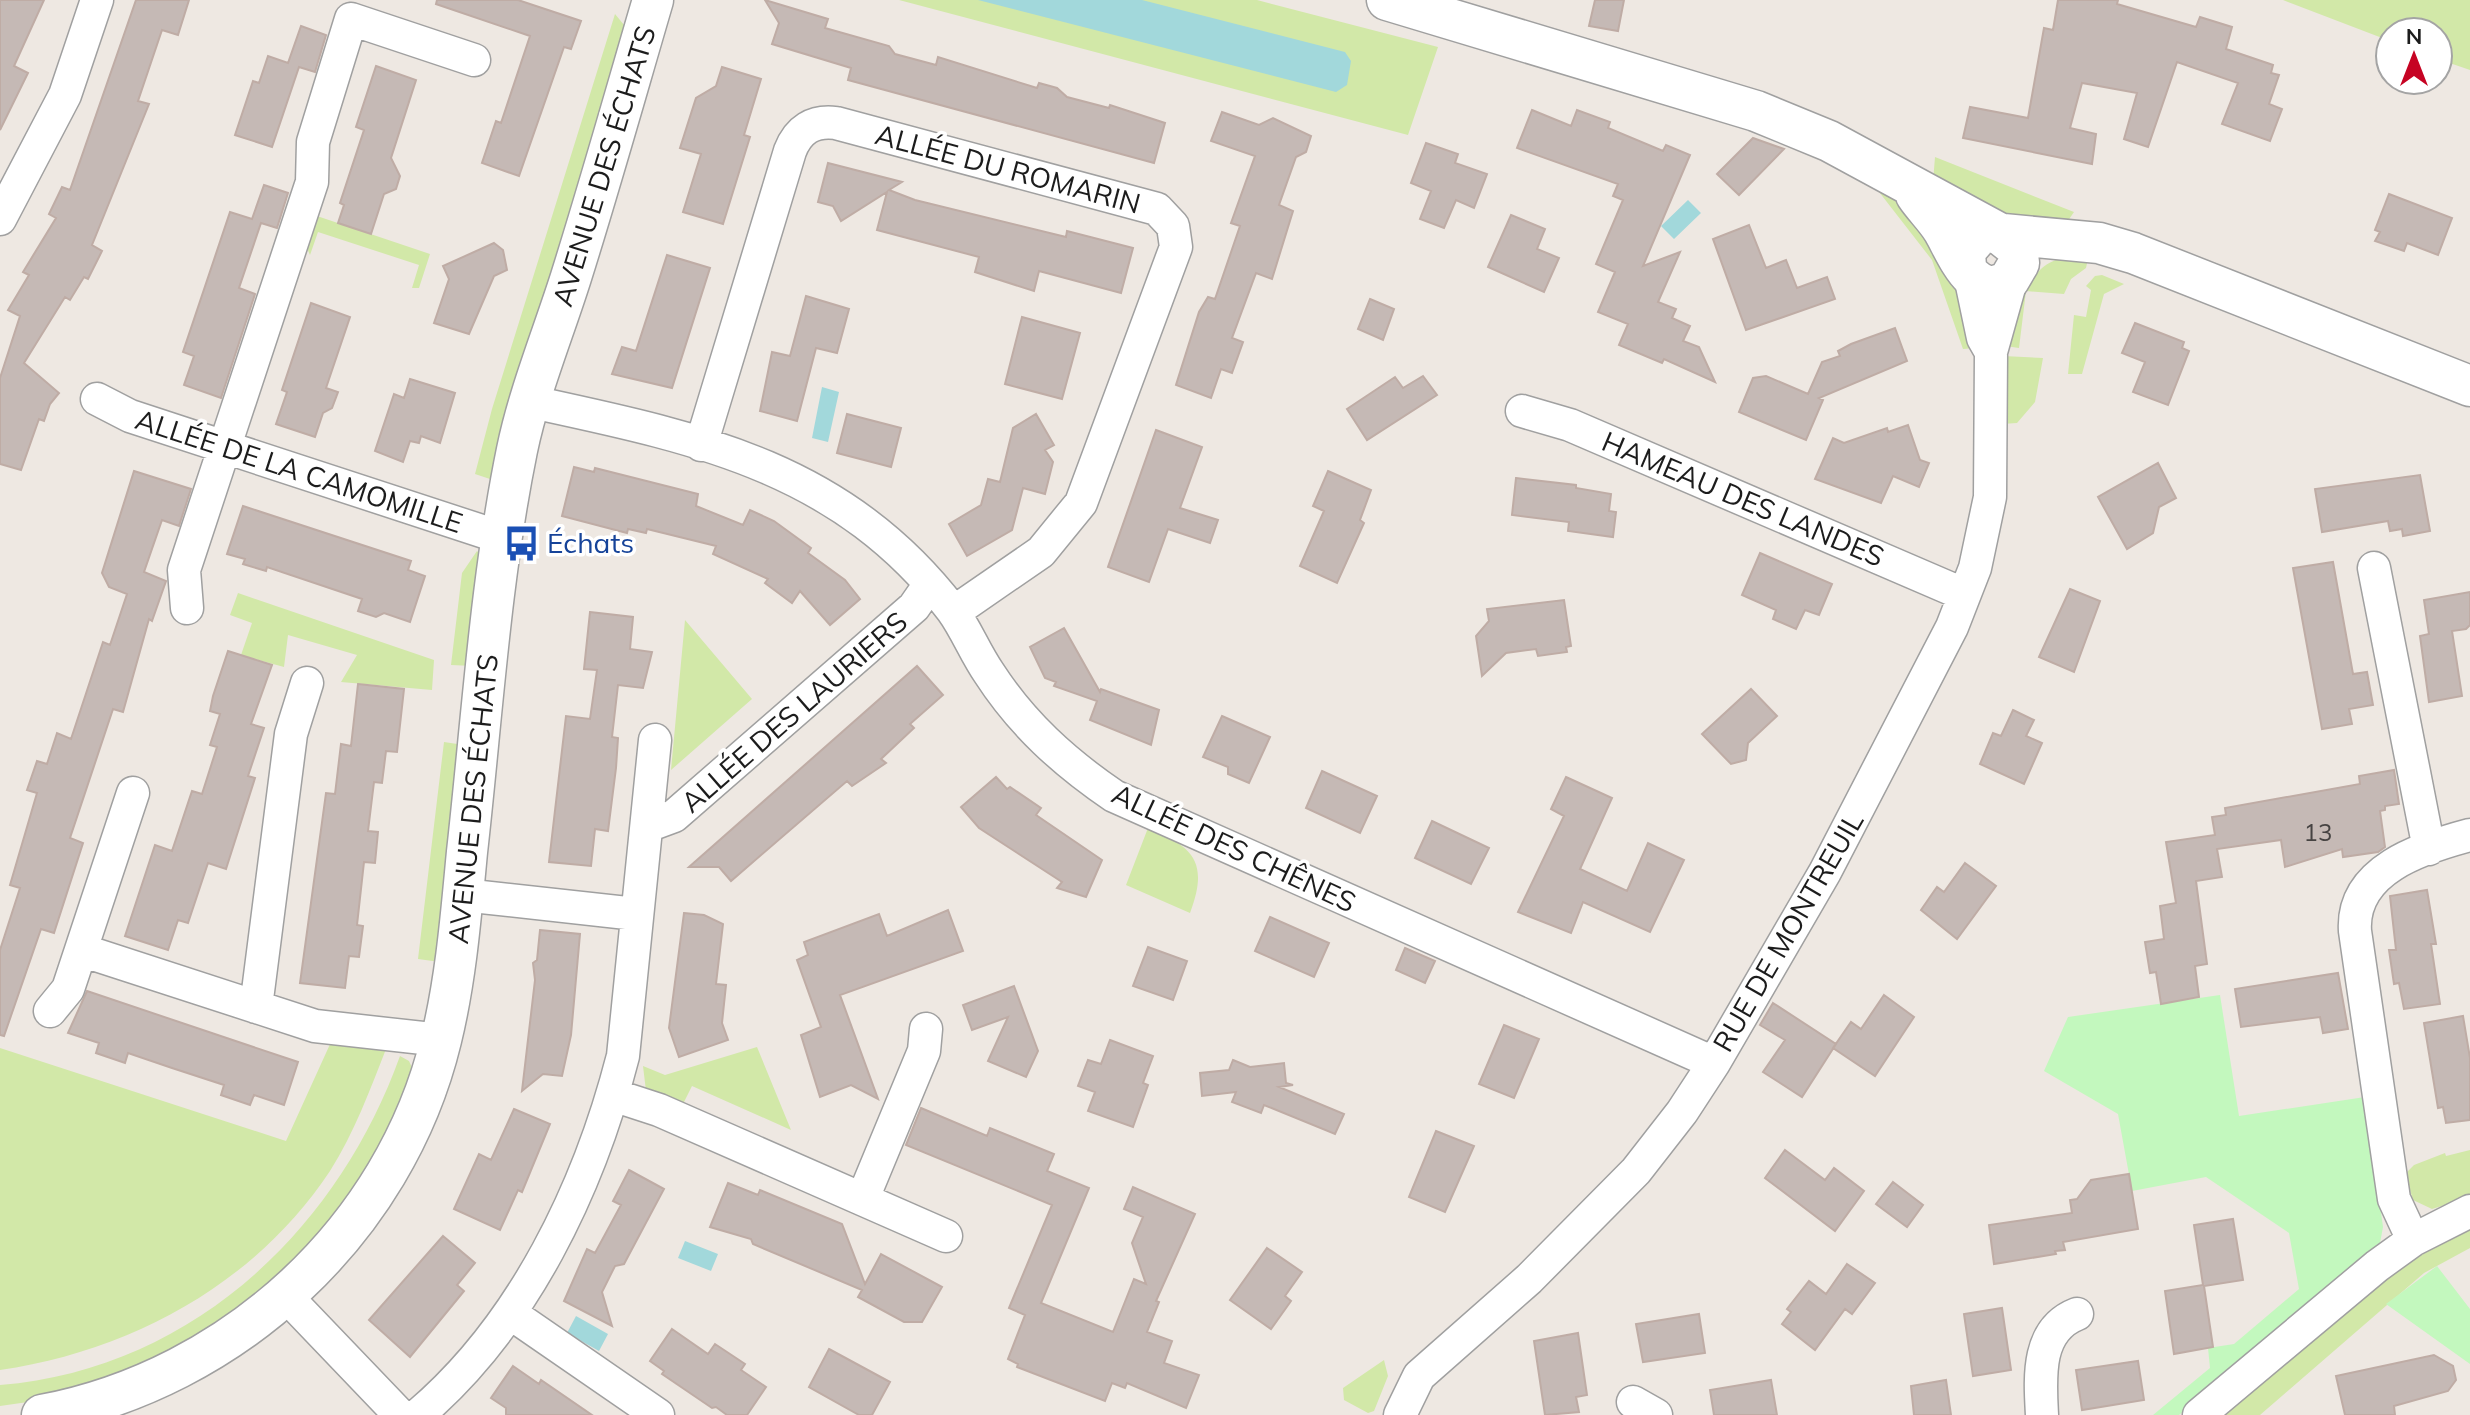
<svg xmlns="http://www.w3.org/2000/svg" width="2470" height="1415" font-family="Mulish,sans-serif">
  <rect width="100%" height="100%" fill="#eee8e2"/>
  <path fill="#d2e8a8" d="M899,0h358l181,47 -30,88z
    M2283,0h187v70l-32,-11v-27h-48v9z
    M615,14l14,17 -136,449 -18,-6 17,-65z
    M1935,157l139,55 -11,16 -24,3 -106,-49z
    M1869,179l47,32 45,81 15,56 -13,1 -31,-89z
    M317,216l113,38 -11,34h-7l7,-23 -101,-33 -8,23 -4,-9z
    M2089,254l-3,14 -15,11 -7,15 -38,-3 -7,57 -14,-2c1,-13 6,-24 11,-36 17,-39 28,-54 73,-56z
    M2102,275l22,9 -20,10 -22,80h-14l6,-59 12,2 5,-27 -5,-4 9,-10z
    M2003,356l40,2 -8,44 -18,21 -15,1z
    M477,551l4,4 -8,111 -22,-1 11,-92z
    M238,593l196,67 -2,30 -91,-8 16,-27 -69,-20 -4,32 -43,-12 11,-32 -22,-8z
    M685,620l67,79 -81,71z
    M444,742l20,3 -24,217 -22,-3z
    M1148,828c46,19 61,34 42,85l-64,-28z
    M331,1042l55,7c-16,41 -32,84 -56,122 -75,113 -199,180 -330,199v-322l286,93z
    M757,1047l34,83 -99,-44 -10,20 -36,-15 -3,-25 22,9z
    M400,1056l9,5 5,11 -52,113 -94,107 -134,80 -92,28 -42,6v-21c191,-16 337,-154 400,-329z
    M2470,1150v47l-38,12 -19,-9 -8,-26 9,-9 31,-12 1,3z
    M2470,1226v22l-46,25 -164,142h-39c80,-68 157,-139 249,-189z
    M1384,1360l4,16 -14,35 -6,2 -24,-13 -1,-12z"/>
  <path fill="#c3f8be" d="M2220,995l19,121 126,-19 18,130 -3,16 -12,12 -189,160h-26l57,-47 -2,-20 26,-4 65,-55 -10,-56 -83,-56 -74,14 -14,-77 -74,-43 24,-54z
    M2437,1266l33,43v55l-84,-60z"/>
  <path fill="#a2d8db" d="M978,0h164l203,52 6,9 -4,24 -11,7z
    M1688,200l13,13 -27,26 -13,-13z
    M822,387l17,5 -11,50 -16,-4z
    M685,1241l33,13 -7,17 -33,-13z
    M576,1316l32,18 -9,17 -32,-18z"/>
  <path fill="#c5b9b5" stroke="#bfaca5" stroke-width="2" d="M0,0h44l-30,66 14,7 -28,57z
    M136,0h53l-11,35 -16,-5 -24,71 11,3 -57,141 10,6 -14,28 -4,-2 -14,23 -5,-3 -41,66 35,30 -9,11 -6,17 -5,-2 -18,51 -21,-6v-86l20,-62 -12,-6 21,-35 -6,-3 33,-54 -7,-4 13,-27 8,3z
    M437,0h81l63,21 -10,28 -7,-2 -45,129 -37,-13 14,-42 5,2 29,-87 -94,-32z
    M765,0l63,19 -3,9 64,18 6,8 41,11 2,-8 99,31 2,-5 18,5 10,9 42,11 1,-3 55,18 -11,40 -306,-83 3,-12 -79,-24 7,-21z
    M1595,0h29l-6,31 -29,-5z
    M2058,0h60l-1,4 79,23 4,-10 32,10 -6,22 47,16 -2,8 8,2 -10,29 13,5 -12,32 -48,-17 16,-41 -61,-21 -29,85 -24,-8 13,-46 -55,-10 -12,45 26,6 -4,30 -129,-26 7,-31 58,11 16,-90 9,2z
    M301,26l25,9 -11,37 -16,-5 -27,80 -37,-12 18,-54 6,2 9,-27 20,7z
    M376,66l40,14 -25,78 9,18 -4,13 -12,5 -13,40 -33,-11 6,-18 -4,-2 24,-73 -8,-3z
    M722,67l39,12 -17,56 6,2 -27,87 -40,-12 18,-58 -21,-6 16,-50 20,-12z
    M1532,110l39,16 6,-16 33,12 -2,6 55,23 3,-6 24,10 -47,111 37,-14 -22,50 18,7 -4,9 18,8 -7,15 16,6 16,35 -51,-23 -2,4 -43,-18 9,-21 -30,-12 17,-40 -19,-8 27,-64 -10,-4 5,-12 -101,-36z
    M1222,112l37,13 14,-7 38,18 -5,16 -10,5 -17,48 14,6 -21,68 -16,-6 -24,65 11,4 -11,31 -11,-4 -10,29 -35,-13 23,-73 9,-15 7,2 25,-73 -9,-3 24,-67 -44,-15z
    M1753,138l31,11 -45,46 -22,-21z
    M1426,143l32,11 -3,9 32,11 -13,34 -18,-8 -12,28 -24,-9 11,-28 -20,-8z
    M828,163l74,19 -13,8 26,10 151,37 1,-6 66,17 -12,45 -82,-22 -5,20 -59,-19 4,-15 -102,-27 10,-38 -46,29 -8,-15 -15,-4z
    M264,185l24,8 -11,35 -16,-5 -22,65 16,6 -34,104 -37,-13 10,-29 -11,-4 47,-140 22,7z
    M2389,194l63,24 -14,37 -31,-12 -3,8 -29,-10 5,-9 -5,-2z
    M1511,215l34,14 -8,20 22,9 -15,34 -56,-25z
    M1749,225l17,43 20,-8 11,28 30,-11 8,22 -89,31 -33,-91z
    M494,243l9,7 4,20 -13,6 -25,58 -35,-11 15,-44 -6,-13z
    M667,255l43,13 -38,120 -60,-14 10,-27 14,4z
    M806,296l43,13 -12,44 -21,-5 -19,73 -37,-10 12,-59 18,4z
    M1370,299l24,10 -11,31 -25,-11z
    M311,303l39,14 -24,71 12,4 -6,16 -9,5 -8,24 -39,-13 11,-32 -5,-2z
    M1022,317l58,16 -18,66 -57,-15z
    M2135,323l49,19 -2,6 7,3 -21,54 -35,-13 12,-30 -23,-9z
    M1895,328l12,33 -88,37 4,2 -17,40 -67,-28 14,-34 13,-2 42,18 14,-32 18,-6 -2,-5 13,-7z
    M1423,376l14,19 -70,45 -20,-31 48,-32 8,11z
    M410,379l45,14 -15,50 -19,-7 -2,7 -9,-2 -7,21 -28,-11 19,-57 10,4z
    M847,414l54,14 -10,39 -54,-14z
    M1036,414l18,31 -9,5 8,12 -8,32 -22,-6 -11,42 -45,26 -18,-32 32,-19 7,-26 12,3 13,-54z
    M1908,425l12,35 9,3 -10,24 -26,-11 -12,27 -66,-24 18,-41 11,5 43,-15 1,4z
    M1156,430l46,17 -22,61 38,12 -8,23 -42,-14 -19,53 -41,-15z
    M2158,463l18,35 -17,9 -6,26 -26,16 -29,-52z
    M574,467l20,5 1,-4 103,26 -2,12 47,19 7,-15 24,11 37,27 -3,5 37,27 15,19 -30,26 -30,-34 -8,12 -27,-20 3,-4 -55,-25 3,-8 -69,-17 -1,4 -18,-4 -1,4 -65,-17z
    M134,471l57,18 -12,37 -17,-6 -18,52 22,9 -14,40 -3,-2 -26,93 -10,-3 -43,129 13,5 -29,90 -13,-4 -37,107 -4,-1v-85l20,-62 -10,-3 27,-92 -10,-3 10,-29 10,3 10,-31 14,6 32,-97 7,3 17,-51 -18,-7 -7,-14z
    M1328,471l43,19 -11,30 4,3 -27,60 -37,-17 24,-55 -11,-5z
    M2420,475l10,56 -27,5 -1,-7 -12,2 -2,-10 -66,11 -7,-43z
    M1516,478l60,7v3l35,6 -2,17 7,1 -3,25 -45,-6 1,-9 -57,-7z
    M243,506l168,55 -3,9 17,6 -15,46 -26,-9 -8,4 -18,-6 4,-12 -95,-32 -1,4 -23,-7 2,-5 -18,-5z
    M1760,553l72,31 -13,31 -14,-5 -9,19 -23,-10 3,-9 -34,-15z
    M2333,562l20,112 14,-2 6,33 -24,4 3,15 -30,5 -29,-161z
    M2070,589l30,12 -26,71 -35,-15z
    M2470,592v33l-4,4 -14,2 10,65 -33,6 -9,-66 9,-2 -5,-34z
    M1564,600l7,46 -5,1 1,5 -29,4 -2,-7 -30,4 -24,23 -6,-40 13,-15 -2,-12z
    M590,612l43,5 -3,32 22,3 -9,36 -25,-3 -6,52 6,1 -2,30 -8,63 -13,-2 -4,37 -42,-4 17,-146 24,3 7,-49 -13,-1z
    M1064,628l36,64 1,-3 58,21 -8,35 -61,-25 7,-19 -43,-15 2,-4 -11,-4 -15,-31z
    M228,651l44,14 -21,59 13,4 -16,48 7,2 -29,91 -18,-6 -20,60 -10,-3 -10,30 -43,-14 30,-91 17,6 20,-60 10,3 15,-47 -7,-2 10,-31 -10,-3 3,-15z
    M917,666l26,29 -33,29 4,4 -33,31 5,4 -34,23 -5,-5 -116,100 -12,-14h-30z
    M358,684l46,5 -7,63 -11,-1 -4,32 -8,-1 -6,49 10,1 -3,31 -11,-1 -7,63 6,1 -4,31 -10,-1 -4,32 -45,-5 26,-190 9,1 6,-50 10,2z
    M1751,689l26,27 -29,27 -2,17 -15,4 -29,-30z
    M2013,710l21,10 -8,16 16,7 -18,41 -44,-20 13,-31 8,3z
    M1222,716l48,21 -21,46 -21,-9v-7l-25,-10z
    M2394,770l5,34 -14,2v4l-5,1 5,36 -7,5 -35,5 -1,-8 -57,18 -4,-27 -64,9 5,28 -26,4 11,83 -12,2 4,31 -38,7 -5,-32 -6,1 -5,-31 19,-3 -4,-33 16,-3 -10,-61 49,-7 -3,-18 14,-2 -1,-7 135,-24 -1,-8z
    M1322,771l55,25 -17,37 -54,-25z
    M996,777l11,12 3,-2 31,21 -5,7 66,45 -16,37 -29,-9 5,-6 -83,-54 -18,-21z
    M1566,777l46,21 -32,71 47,22 21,-48 36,17 -34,72 -67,-30 -12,31 -53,-21 46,-96 -13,-7z
    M1432,821l57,27 -18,36 -56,-26z
    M1965,863l31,23 -39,53 -36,-29 16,-23 7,5z
    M2427,890l9,54h-5l9,60 -36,5 -5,-26 -5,1 -5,-34h7l-6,-54z
    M948,910l15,41 -123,44 38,104 -27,-14 -31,12 -19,-62 20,-8 -24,-67 11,-5 -4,-13 75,-28 8,22z
    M684,913l20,2 19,9 -7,60 10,1 -4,38 6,17 -49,17 -10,-29z
    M1270,917l59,26 -15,34 -59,-26z
    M540,930l40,4 -9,101 -9,41 -19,-2 -21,17 13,-111 -2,-17 4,-3z
    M1148,947l39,14 -14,39 -40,-14z
    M1405,948l30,13 -10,22 -29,-13z
    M2338,973l10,56 -25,4 -3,-16 -79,10 -6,-38z
    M1014,986l24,65 -12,26 -38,-16 20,-44 -36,13 -9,-25z
    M87,991l211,71 -14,43 -30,-10 -4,10 -29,-10 3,-10 -52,-17 -44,-15 -3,10 -29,-10 3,-10 -31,-10z
    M1884,995l30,22 -39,59 -42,-28 18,-26 10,7z
    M1773,1003l63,41 -34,53 -39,-25 22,-32 -25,-15z
    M2463,1016l7,42v62l-24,3 -3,-16 -5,1 -14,-85z
    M1504,1025l35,14 -25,59 -35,-14z
    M1110,1040l43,16 -10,27 5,2 -15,42 -45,-16 7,-19 -17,-6 10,-26 13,4z
    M1233,1060l17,7 34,-4 2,20 7,2 -14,2 65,27 -9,20 -71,-29 -3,8 -29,-11 4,-10 -34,4 -2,-23 29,-3z
    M921,1108l66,28 3,-8 64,26 -7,17 42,17 -48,115 72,29 21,-53 12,5 -14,-41 11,-26 -19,-8 9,-22 62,27 -39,87 3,1 -12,30 25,9 -8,22 35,12 -13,33 -59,-25 -2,5 -13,-5 -7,18 -88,-34 1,-3 -10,-5 17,-44 -16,-7 43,-103 -146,-60z
    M514,1109l36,15 -28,68 -4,-2 -18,40 -46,-21 25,-55 12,6z
    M1436,1131l38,15 -29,66 -36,-15z
    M1785,1150l40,30 9,-12 30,23 -29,40 -70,-53z
    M629,1170l35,19 -40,75 -9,2 -13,26 10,34 -48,-25 23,-52 8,4 26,-48 -8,-4z
    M2129,1174l9,55 -75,13 2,8 -10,1 1,3 -62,10 -5,-39 83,-12 -2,-13 7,-1 14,-19z
    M1893,1182l30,23 -16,22 -31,-23z
    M728,1183l30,12 2,-5 82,34 23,60 16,-30 61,33 -20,35h-18l-46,-25 4,-7 -109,-46 -2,-5 -41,-12z
    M2233,1219l10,61 -39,6 9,61 -39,7 -9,-63 38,-6 -9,-60z
    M443,1236l32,27 -18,22 7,6 -54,66 -41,-37z
    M1267,1248l35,24 -17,24 6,5 -20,28 -41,-29z
    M1847,1264l28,19 -23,31 -7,-5 -30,41 -33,-26 9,-12 -4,-3 22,-28 17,13z
    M2002,1308l9,62 -38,6 -9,-62z
    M1699,1314l6,39 -62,9 -7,-38z
    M672,1329l36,25 7,-10 30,20 -4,6 25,17 -19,28h-20l-11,-8 -4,1 -50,-34 2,-3 -14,-10z
    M1578,1333l9,62 -11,2 3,15 -34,3 -11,-74z
    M829,1349l61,33 -18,33h-13l-50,-28z
    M2434,1355l19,11 3,14 -8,11 -54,15 1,9h-50l-9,-39z
    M2138,1361l6,39 -62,10 -6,-40z
    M513,1366l26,18 2,-4 51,35h-86v-7l-15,-10z
    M1771,1380l6,35h-63l-4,-25z
    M1946,1380l5,35h-37l-3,-29z"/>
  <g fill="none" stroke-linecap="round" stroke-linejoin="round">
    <defs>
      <path id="minor" d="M0,219l65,-124 32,-95
        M1970,276l13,62 8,14
        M97,399l33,17 373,122
        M532,402c167,36 310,65 420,208 14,19 23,43 37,63 33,51 75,89 125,123l600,267
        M1522,411l48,14 393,169
        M701,445l89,-294c8,-21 23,-31 46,-28l321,86 16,17 3,21 -95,256 -40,49 -87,60
        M2374,568l55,281
        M187,608l-3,-38 128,-388 1,-40 38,-123 123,41
        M647,826l27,-10 240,-209 16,-23
        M463,895l173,19
        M81,950l234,76 126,14
        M256,1007l35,-273 16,-51
        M50,1011l18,-22 65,-196
        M613,1095l46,15 287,126
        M863,1198l61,-147 2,-22
        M2413,1240l-19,-41 -39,-268c-4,-61 66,-83 115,-96
        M286,1296l114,119
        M510,1313l148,102
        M1633,1402l23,13
        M418,1415c106,-90 171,-227 205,-359l32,-316
        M1400,1415l19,-39 110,-97 107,-108 46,-59 32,-49 111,-191 127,-245 23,-59 15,-71 1,-145 21,-75
        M2042,1415c-2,-37 -6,-85 35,-101
        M2199,1415l178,-149 36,-26 57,-29"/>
      <path id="tertiary" d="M1387,0l369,111 73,30 168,91
        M1916,195c8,12 19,22 27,35 14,24 31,73 66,50l10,-17 -2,-15 -20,-16 -17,2 -15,17 1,17
        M2003,234l96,9 34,10 337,133
        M42,1415c191,-36 353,-185 399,-375 15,-61 20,-125 26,-188 15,-133 23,-270 50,-402 12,-58 36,-116 54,-173 29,-92 55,-185 82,-277"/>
    </defs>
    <use href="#minor" stroke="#a0a0a0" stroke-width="35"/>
    <use href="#tertiary" stroke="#a0a0a0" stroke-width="43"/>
    <use href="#minor" stroke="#fff" stroke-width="32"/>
    <use href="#tertiary" stroke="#fff" stroke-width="40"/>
  </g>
  <defs>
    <symbol id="bus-bare" viewBox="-9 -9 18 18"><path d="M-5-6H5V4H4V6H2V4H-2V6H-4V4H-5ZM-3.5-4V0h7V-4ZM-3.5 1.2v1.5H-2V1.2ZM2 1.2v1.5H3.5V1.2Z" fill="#1a4fb4" stroke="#fff" stroke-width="2.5" paint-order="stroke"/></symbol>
  </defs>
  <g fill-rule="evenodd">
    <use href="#bus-bare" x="496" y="518" width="51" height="51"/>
  </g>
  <g text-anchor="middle" stroke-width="7" stroke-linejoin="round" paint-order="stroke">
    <g font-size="24" fill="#464342">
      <text x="2318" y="841">13</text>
    </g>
    <g font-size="28" fill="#1c1c1c" stroke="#fff">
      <text transform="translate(604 166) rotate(-73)" y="10">AVENUE DES ÉCHATS</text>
      <text transform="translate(1008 169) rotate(15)" y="10">ALLÉE DU ROMARIN</text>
      <text transform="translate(299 471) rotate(18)" y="10">ALLÉE DE LA CAMOMILLE</text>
      <text transform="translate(1743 499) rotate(23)" y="10">HAMEAU DES LANDES</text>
      <text transform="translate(794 712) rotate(-41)" y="10">ALLÉE DES LAURIERS</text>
      <text transform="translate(473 799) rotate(-84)" y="10">AVENUE DES ÉCHATS</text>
      <text transform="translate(1234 848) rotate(25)" y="10">ALLÉE DES CHÊNES</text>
      <text transform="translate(1788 932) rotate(-60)" y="10">RUE DE MONTREUIL</text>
    </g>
    <g font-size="28" fill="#164399" stroke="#fff" text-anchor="start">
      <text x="547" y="553">Échats</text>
    </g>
  </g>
  <g transform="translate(2414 56)"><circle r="38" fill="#ffffff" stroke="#a4a4a4" stroke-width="2"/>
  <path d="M0-6L14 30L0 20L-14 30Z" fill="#c60323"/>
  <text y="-12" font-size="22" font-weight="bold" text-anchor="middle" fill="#1c1c1c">N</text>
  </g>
</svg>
